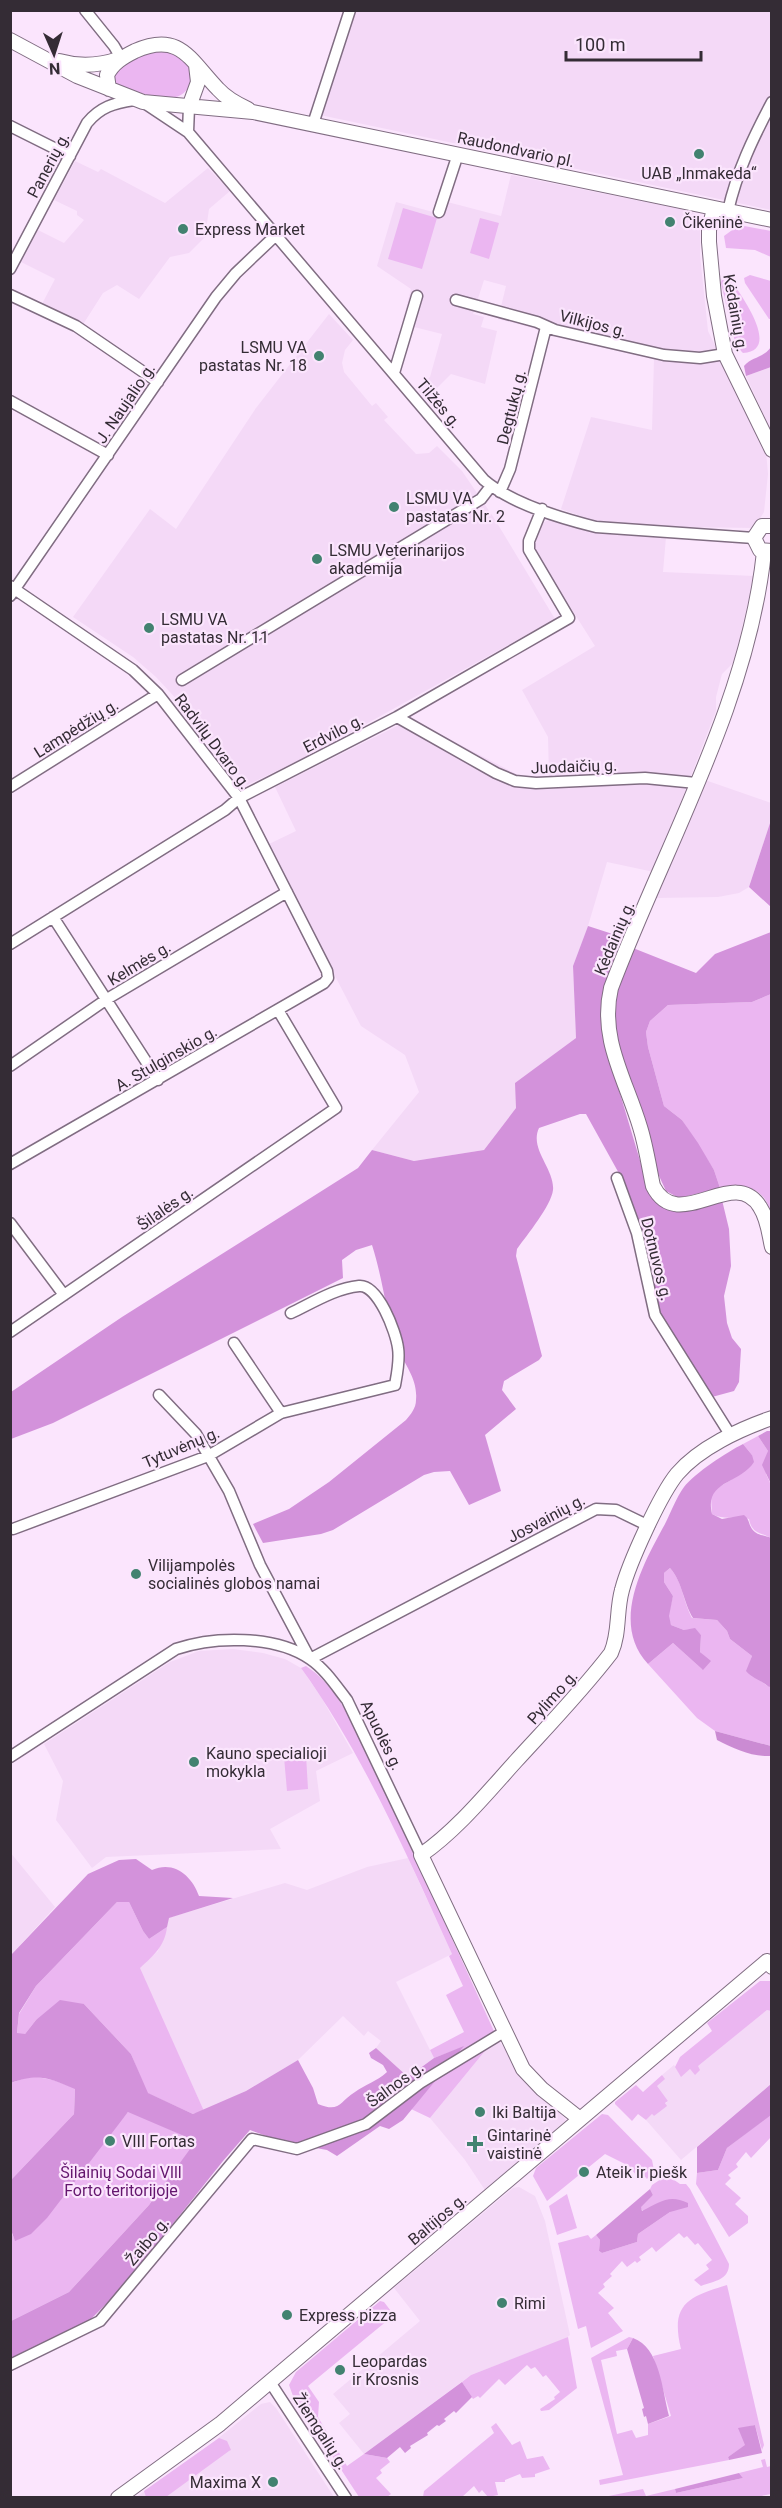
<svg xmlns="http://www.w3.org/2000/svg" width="782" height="2508" font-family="Roboto,sans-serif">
  <rect width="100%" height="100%" fill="#fbe5fd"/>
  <path fill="#f4d9f7" d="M355,11h416v199l-451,-95z
    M75,161l23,11 3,-3 64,34 43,-35 22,23 -21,18 -4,28 -16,16 -19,4 -31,42 -22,-14 -14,8 -21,33 -40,-22 13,-25 -34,-17 17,-32 26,13 20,-23 -7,-5v-4l-23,-11z
    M511,175l179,36 7,4 3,8v32l8,76 58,120 2,23 -4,38 -10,16 -137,-2 -23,-5 -33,-12 30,-92 61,13 2,-71 -156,-40 8,-33 -22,-6 -11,34 11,3 -3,10 16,4 -12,53 -34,-10 -25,25 -9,-10 13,-12 12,-43 -40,-10 9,-35 -34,-23 19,-64 37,10 3,-13 65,17z
    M329,314l24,26 -8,10 -3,13 2,9 28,34 4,-3 12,14 -4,3 32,34 13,-1 8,-7 25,25 32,47 61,101 -243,135 -65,31 -66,-81 -25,-27 -23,-20 -60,-40 77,-108 26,20 80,-121z
    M771,367v64l-25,-55z
    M551,520l31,10 84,7 -3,35 91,4 -20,86 -12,12 -6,23v14l-62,161 -47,-10 -19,64 -15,40 3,72 -60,45v25l-32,42 -70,11 -42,-11 47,-58 -14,-37 -44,-29 -94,-181 29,-14 -21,-44 136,-68 109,57h29l-1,-39 -26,-47 73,-44 -61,-96 6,-24 6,-5z
    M705,780l66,23v17l-22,67 -10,6 -21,4 -62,1z
    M233,1649l30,4 22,6 16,9 20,29 32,56 -37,18 4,30 -50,28 11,20 -175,8 -14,11 -36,-48 7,-39 -19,-37 126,-82 29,-11z
    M10,1852l45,55 -44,48h-1z
    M408,1858l44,96 -56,28 38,76 -27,19 -31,-29 5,-7 -13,-10 -4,5 -21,-20 -45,44 -52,31 -42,20 -65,-143 19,-17 10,-33 117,-35 22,7 60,-23z
    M767,2010l5,1 -1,73 -90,76 -35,-40 6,-6 2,2 14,-15 -12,-15 8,-7 -2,-4 12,-10 7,11 9,-7 5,5 2,-8z
    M498,2040l34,45 34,35 -81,70 -20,-30 -35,-42 59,-72z
    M519,2187l16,9 10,25 25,114 -5,4 -94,36 -107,79 -25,-31 11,-9 -17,-20 87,-73 -26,-33 119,-100z
    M270,2402l6,6 58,89 -199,1 81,-58 45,-36z"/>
  <path fill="#ebb6f1" d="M156,49c18,4 38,11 35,34 -11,24 -36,14 -56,8 -7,-2 -16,-4 -23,-9l1,-12z
    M403,208l34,10 -15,51 -34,-10z
    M480,218l19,5 -10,36 -19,-6z
    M739,225l32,6v26l-16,-7 -29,-2 -2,-12z
    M750,275l21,6v38h-2l-24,-36 -1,-5z
    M724,276l7,4c10,15 51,71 12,73l-7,-7 -15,-63 1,-5z
    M771,994v221c-5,-28 -27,-32 -51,-27l-6,-18 -32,-50 -18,-14 -16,-59 -2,-15 4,-11 18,-16 84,-3z
    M758,1436l10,15 -2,23 5,11v53c-11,-6 -19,-4 -22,-19 -14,-4 -23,2 -37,-5l-1,-17 3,-7 17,-10 21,-25 -9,-11z
    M670,1568c13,15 13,33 22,50l25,2 10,11 3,8 22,17 -5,15 22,16 2,-1v60l-56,-15 -18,-13 -49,-54 25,-21 29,26 3,-12 -5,-5 1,-17 -6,-6 -11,1 -13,-5 -3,-9 5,-20 -9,-14v-9z
    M306,1666c29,19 42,49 58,79l134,295 -9,6 -59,72 -19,-9 52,-62 -29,11 -4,-8 34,-18 -18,-37 17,-9 -14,-30 3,-2c-43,-95 -90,-202 -151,-286z
    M306,1755l2,34 -21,2 -3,-34z
    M117,1902h12l14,29 6,8 18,-12c-2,19 -14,29 -27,41l64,143 -11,3 -46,-21 -16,-39 -47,-50 -48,16 -11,14h-8l2,-20 17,-28z
    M760,1981h11v30l-4,-1 -69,56 2,4 -5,5 -5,-6 -9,8 -6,-10 5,-10 32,-26 -5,-8z
    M662,2075l3,4 -8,7 11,15 -3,2 2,3 -13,10 -2,-2 -6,6 -8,-6 -6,7 -17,-17v-2l21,-17 7,7z
    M31,2076l22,4 22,8 -1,26 -63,66v-97z
    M129,2111l62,28 3,6 -45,60 -80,87 -58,29 -1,-91 5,10z
    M602,2114l6,1 44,45 2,10 -7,9 -7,-8 -4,4 -7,-9 -24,-12 -58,47 -14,-25 3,-8z
    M771,2114v23l-20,21 -5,-6 -10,12 2,3 -10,8 3,3 -6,6 16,14 -6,6 13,12v7l-19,14 -33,-53 1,-11 21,-3 9,-22z
    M667,2175l13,9h6l4,5 39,75c0,16 -15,17 -28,22l-7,-6 15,-11 -3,-4 6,-5 -14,-17 -3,2 -8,-9 -3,2 -5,-5 -23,19 -4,-5 -13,10 2,3 -4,3 -2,-2 -8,6 -5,-6 -12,13 2,2 -9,8 2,3 -7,6 16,15 -6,5 15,18 -32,17 -5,-22 -8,3 -20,-86 30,-8 3,4 5,-4 4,5 -1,11 3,2 35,-11 1,-8 32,-22 -27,-1 -3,-4 13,-12 -3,-6 2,-4z
    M567,2194l10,34 -20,7 -8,-29z
    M727,2285l37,160 -2,5 -7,-25 -16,4 7,16 -18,12 1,3 -129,25 -1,-5 24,-5 -32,-117 38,-21 4,1 -6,11 -11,2 1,5 -16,4 16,74 15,-4 4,8 12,-3v-11l23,-8 -18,-60 28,-7c-11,-45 7,-52 46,-64z
    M380,2301l4,1 10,13 -86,71 11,16 -1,15 29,49 17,-12 23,4 3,4 -10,8 2,3 -6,5 15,16 -4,3h-28l-66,-101 -4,-11 7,-13z
    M568,2337l9,51 -28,22 -8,1 -1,-2 15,-10 -1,-2 6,-5 -14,-17 -3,2 -8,-10 -4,2 -4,-4 -22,20 -6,-6 -19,19 -2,-2 -5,3 -11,-17 9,-7z
    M496,2423l16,22 8,-4 7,18 16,-3 7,13 -15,5v3l-13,1 -2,-4 -15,6v2h-10l3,13 -10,2 -6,-7 -3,3 -5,-7 -12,11h-39l1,-6 70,-58 -3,-6z
    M219,2438l8,3 4,9 -2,1 -63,46h-20l-2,-6z
    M765,2459l2,8 4,-1v28l-15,3 -157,1 44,-9 3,7 29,-7 1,4 67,-15 -4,-5 24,-6 -2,-7z"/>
  <path fill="#d392db" d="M771,347v20l-25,9 -2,-10c9,-10 18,-7 27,-19z
    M771,820v87l-22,-20z
    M588,926l37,12 -23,57 -1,21 6,34 40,134 9,14 66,2 7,29 2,37 -7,30 3,27 5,15 9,11 -2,33 -5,9 -22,6 -43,-67 -9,-18 -6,-27 -1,-39 -11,-16 -21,-53 -35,-63h-6l-41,14c-10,21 16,41 14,62 -2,16 -26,45 -36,59l-1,7 26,100 -3,4 -35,21 -2,9 14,19 -31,26 16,56 -32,14 -19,-34 -16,1 -10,3 -91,55 -12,4 -58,9 -10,-19 36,-15 40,-27 77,-62c5,-6 10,-12 10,-20 2,-21 -11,-34 -18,-52 -12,-33 -15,-69 -26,-103l-16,5 -14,10 1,18 -290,145 -42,16v-47l111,-75 236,-149 14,-18 42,11 70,-11 32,-42 -1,-25 61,-45 -3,-72z
    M771,932v62l-19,8 -84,3 -18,16 -4,11 2,15 16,59 18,14 16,23 16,27 6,18 -41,10 -13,-7 -12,-26 -17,-66 -21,-60 -1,-33 5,-25 13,-33 63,25 19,-19z
    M767,1431h4v53l-9,-19 6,-14 -10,-15z
    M743,1444l9,11 2,7c-15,23 -50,18 -42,52l10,5 22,-4c6,5 4,8 8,14 5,7 13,6 19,9l1,148 -3,1c-8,-7 -16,-8 -23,-16l6,-15 -22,-17 -3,-8 -10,-11 -24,-2c-10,-16 -10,-35 -23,-50l-6,5v9l9,14 -4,20 2,9 13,5 11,-2 6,7 -1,17 11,9 -8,9 -30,-27 -25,21c-38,-41 -5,-100 17,-140 6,-12 11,-26 19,-37 11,-14 43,-35 59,-43z
    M136,1859l16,11c22,-10 40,6 47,26l34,2 -64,20 -2,9 -18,12 -6,-8 -14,-29h-12l-81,84 -17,27 -2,20 8,1 11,-14 24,-20 24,4 47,50 17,39 45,21 53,-23 52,-31 15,28 5,16c22,9 21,-2 37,-12 11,-8 21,-10 32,-20l-4,-7 -12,-7 -2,-5 7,-5 32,29 26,-19 30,-12 -61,74 -14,9 -9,-3 -43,30 -10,-6 -44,-8 -33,-12 -27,31 -103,129 -31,31 -78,39v-39l58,-29 80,-87 44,-60 -2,-6 -63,-27 -81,106 -16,16 -16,7 -4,-11v-50l63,-66 1,-25c-27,-11 -36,-16 -64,-6v-128l77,-81 31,-14z
    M771,2084v31l-44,33 -9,22 -21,3v-26z
    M650,2189l3,6 -12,12 1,4c18,-9 27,-17 46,-8v4l-18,5 -32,22 -1,8 -35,11 -3,-2 1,-11 -4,-5z
    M633,2338c27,10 29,51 36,78l-21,8 -2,-8 -2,1 -2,-8 2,-1 -17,-59z
    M462,2382l10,15 -16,16 -2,-2 -10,8 2,2 -7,5 -2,-1 -10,8 1,2 -18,11 1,2 -6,5 -5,-6 -13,11 -23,-4z
    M755,2425l7,28 -33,7 -1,-3 17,-12 -7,-17z
    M739,2473l4,5 -67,15 -1,-4z"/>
  <path fill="#cb8bd3" d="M715,1731l56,15v10c-20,1 -36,-7 -54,-16z"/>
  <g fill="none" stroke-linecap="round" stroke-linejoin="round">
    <defs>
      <path id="minor" d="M85,10l29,36 7,12
        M143,102l45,30 296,348c28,24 76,38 112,47l158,11
        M313,124l37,-114
        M10,126l60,30
        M188,132l1,-25
        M728,211c9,-40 25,-73 44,-109
        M439,212l19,-58
        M10,269l77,-146c13,-16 27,-20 47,-23
        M10,295l66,31 82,56
        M456,300l81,22 18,8 109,25 36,3 25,-4
        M394,373l23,-77
        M10,401l98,54
        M500,492l10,-23 36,-142
        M10,586l123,84 25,24 81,104 88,173 1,7 -4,5 -314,181
        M10,596l206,-299 20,-24 40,-38
        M182,680l299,-181 10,-13
        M397,717l99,56 19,8 21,2 109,-5 51,5
        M10,787l148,-93
        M53,917l105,163
        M10,944l215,-134 14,-12 158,-81 172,-99 -40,-68v-9l13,-32
        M10,1066l97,-67 180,-107
        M617,1178l20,55 18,82 76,121
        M10,1223l54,72
        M10,1332l326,-224 -58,-98
        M234,1343l47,70
        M159,1395l37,39 33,57 31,74 50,94 286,-150 20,1 33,16
        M13,1529l195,-73 73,-43 114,-28c2,-11 5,-25 3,-37 -2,-16 -20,-64 -39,-62 -23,2 -47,17 -68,27
        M10,1757l166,-108c38,-13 99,-14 134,10 15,10 26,27 37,41l74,155
        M10,2365l90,-44 152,-182 45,10 69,-25 54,-41 84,-51
        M270,2382l76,116"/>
      <path id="major" d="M10,40l67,36 66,26 110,10 519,108
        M59,61c21,6 39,5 60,-2
        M109,89l-2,-14c6,-12 16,-18 28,-24 45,-20 55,9 83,38 8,9 19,15 30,20
        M189,107l9,-25 -2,-17
        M714,208l-5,22v12l5,54 11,58 47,96
        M772,526h-10l-8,12 6,12 12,1
        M764,552c-16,152 -100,295 -153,436 -12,51 15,92 29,139 6,19 9,40 13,59 25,50 81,-22 107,21 8,12 9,27 12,40
        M580,2119l-38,-30 -19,-20 -102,-214c36,-25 66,-62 95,-94 32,-35 66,-70 95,-108 9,-20 5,-42 11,-63 7,-27 38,-95 55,-116 22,-26 63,-45 95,-56
        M118,2498l102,-74 547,-463 5,6"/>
    </defs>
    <use href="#minor" stroke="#806d82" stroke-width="13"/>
    <use href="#major" stroke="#806d82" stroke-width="16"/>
    <use href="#minor" stroke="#fff" stroke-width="10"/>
    <use href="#major" stroke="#fff" stroke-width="14"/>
  </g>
  <g fill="#428270" stroke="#fbe5fd" stroke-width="2">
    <circle cx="699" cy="154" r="6"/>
    <circle cx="670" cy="222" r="6"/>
    <circle cx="183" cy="229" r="6"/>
    <circle cx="319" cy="356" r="6"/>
    <circle cx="394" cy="507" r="6"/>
    <circle cx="317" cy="559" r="6"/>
    <circle cx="149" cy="628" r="6"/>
    <circle cx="136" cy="1574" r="6"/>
    <circle cx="194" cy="1762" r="6"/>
    <circle cx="480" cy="2112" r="6"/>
    <circle cx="110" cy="2141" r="6"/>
    <path d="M472 2135h6v6h6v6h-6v6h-6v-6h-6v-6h6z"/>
    <circle cx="584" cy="2172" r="6"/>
    <circle cx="502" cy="2303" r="6"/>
    <circle cx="287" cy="2315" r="6"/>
    <circle cx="340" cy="2370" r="6"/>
    <circle cx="273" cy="2482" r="6"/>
  </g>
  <g text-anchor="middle" stroke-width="4.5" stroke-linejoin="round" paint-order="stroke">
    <g font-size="16" fill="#342c35" stroke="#fbe5fd">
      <text transform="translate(516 149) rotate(12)" y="6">Raudondvario pl.</text>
      <text transform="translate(48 165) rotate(-62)" y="6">Panerių g.</text>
      <text transform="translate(736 313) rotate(80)" y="6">Kėdainių g.</text>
      <text transform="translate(593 323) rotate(14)" y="6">Vilkijos g.</text>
      <text transform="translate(125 403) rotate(-56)" y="6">J. Naujalio g.</text>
      <text transform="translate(439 403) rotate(50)" y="6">Tilžės g.</text>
      <text transform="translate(511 407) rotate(-76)" y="6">Degtukų g.</text>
      <text transform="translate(76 728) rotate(-32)" y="6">Lampėdžių g.</text>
      <text transform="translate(333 733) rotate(-27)" y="6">Erdvilo g.</text>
      <text transform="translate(213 741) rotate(53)" y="6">Radvilų Dvaro g.</text>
      <text transform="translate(574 766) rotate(-2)" y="6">Juodaičių g.</text>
      <text transform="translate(614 938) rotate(-67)" y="6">Kėdainių g.</text>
      <text transform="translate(139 963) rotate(-31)" y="6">Kelmės g.</text>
      <text transform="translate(166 1058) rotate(-30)" y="6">A. Stulginskio g.</text>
      <text transform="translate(165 1208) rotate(-35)" y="6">Šilalės g.</text>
      <text transform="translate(657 1259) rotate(76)" y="6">Dotnuvos g.</text>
      <text transform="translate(181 1447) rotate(-23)" y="6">Tytuvėnų g.</text>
      <text transform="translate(546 1518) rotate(-28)" y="6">Josvainių g.</text>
      <text transform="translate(552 1697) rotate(-48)" y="6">Pylimo g.</text>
      <text transform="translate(382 1735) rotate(64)" y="6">Apuolės g.</text>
      <text transform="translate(395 2084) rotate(-36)" y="6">Šalnos g.</text>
      <text transform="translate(437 2219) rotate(-40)" y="6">Baltijos g.</text>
      <text transform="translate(147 2241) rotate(-50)" y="6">Žaibo g.</text>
      <text transform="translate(321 2431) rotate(57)" y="6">Žiemgalių g.</text>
    </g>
    <g font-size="16" fill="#342c35" stroke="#fbe5fd" text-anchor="start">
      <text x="699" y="179" text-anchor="middle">UAB „Inmakeda“</text>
      <text x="682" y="228">Čikeninė</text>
      <text x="195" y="235">Express Market</text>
      <text x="307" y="353" text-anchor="end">LSMU VA<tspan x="307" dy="18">pastatas Nr. 18</tspan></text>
      <text x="406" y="504">LSMU VA<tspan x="406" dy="18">pastatas Nr. 2</tspan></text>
      <text x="329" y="556">LSMU Veterinarijos<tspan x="329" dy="18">akademija</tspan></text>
      <text x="161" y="625">LSMU VA<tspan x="161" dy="18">pastatas Nr. 11</tspan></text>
      <text x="148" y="1571">Vilijampolės<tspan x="148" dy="18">socialinės globos namai</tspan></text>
      <text x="206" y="1759">Kauno specialioji<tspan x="206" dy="18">mokykla</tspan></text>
      <text x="492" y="2118">Iki Baltija</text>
      <text x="487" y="2141">Gintarinė<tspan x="487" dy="18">vaistinė</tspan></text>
      <text x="122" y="2147">VIII Fortas</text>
      <text x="596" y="2178">Ateik ir piešk</text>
      <text x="514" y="2309">Rimi</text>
      <text x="299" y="2321">Express pizza</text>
      <text x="352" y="2367">Leopardas<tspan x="352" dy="18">ir Krosnis</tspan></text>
      <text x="261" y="2488" text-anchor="end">Maxima X</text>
    </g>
    <g font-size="16" fill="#64166e" stroke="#fbe5fd">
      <text x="121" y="2178">Šilainių Sodai Vlll<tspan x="121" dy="18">Forto teritorijoje</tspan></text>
    </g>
  </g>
  <rect width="782" height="2508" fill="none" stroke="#342c35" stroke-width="24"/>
  <g transform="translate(54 54) rotate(177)" stroke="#fbe5fd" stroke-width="4.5" paint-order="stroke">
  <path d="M0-4.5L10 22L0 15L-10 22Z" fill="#342c35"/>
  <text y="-9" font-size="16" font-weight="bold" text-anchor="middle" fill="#342c35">N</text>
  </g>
  <path d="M566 51v9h135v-9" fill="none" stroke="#342c35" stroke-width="3"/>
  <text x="575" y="51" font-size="18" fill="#342c35" stroke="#fbe5fd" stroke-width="4.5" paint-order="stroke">100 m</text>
</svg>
